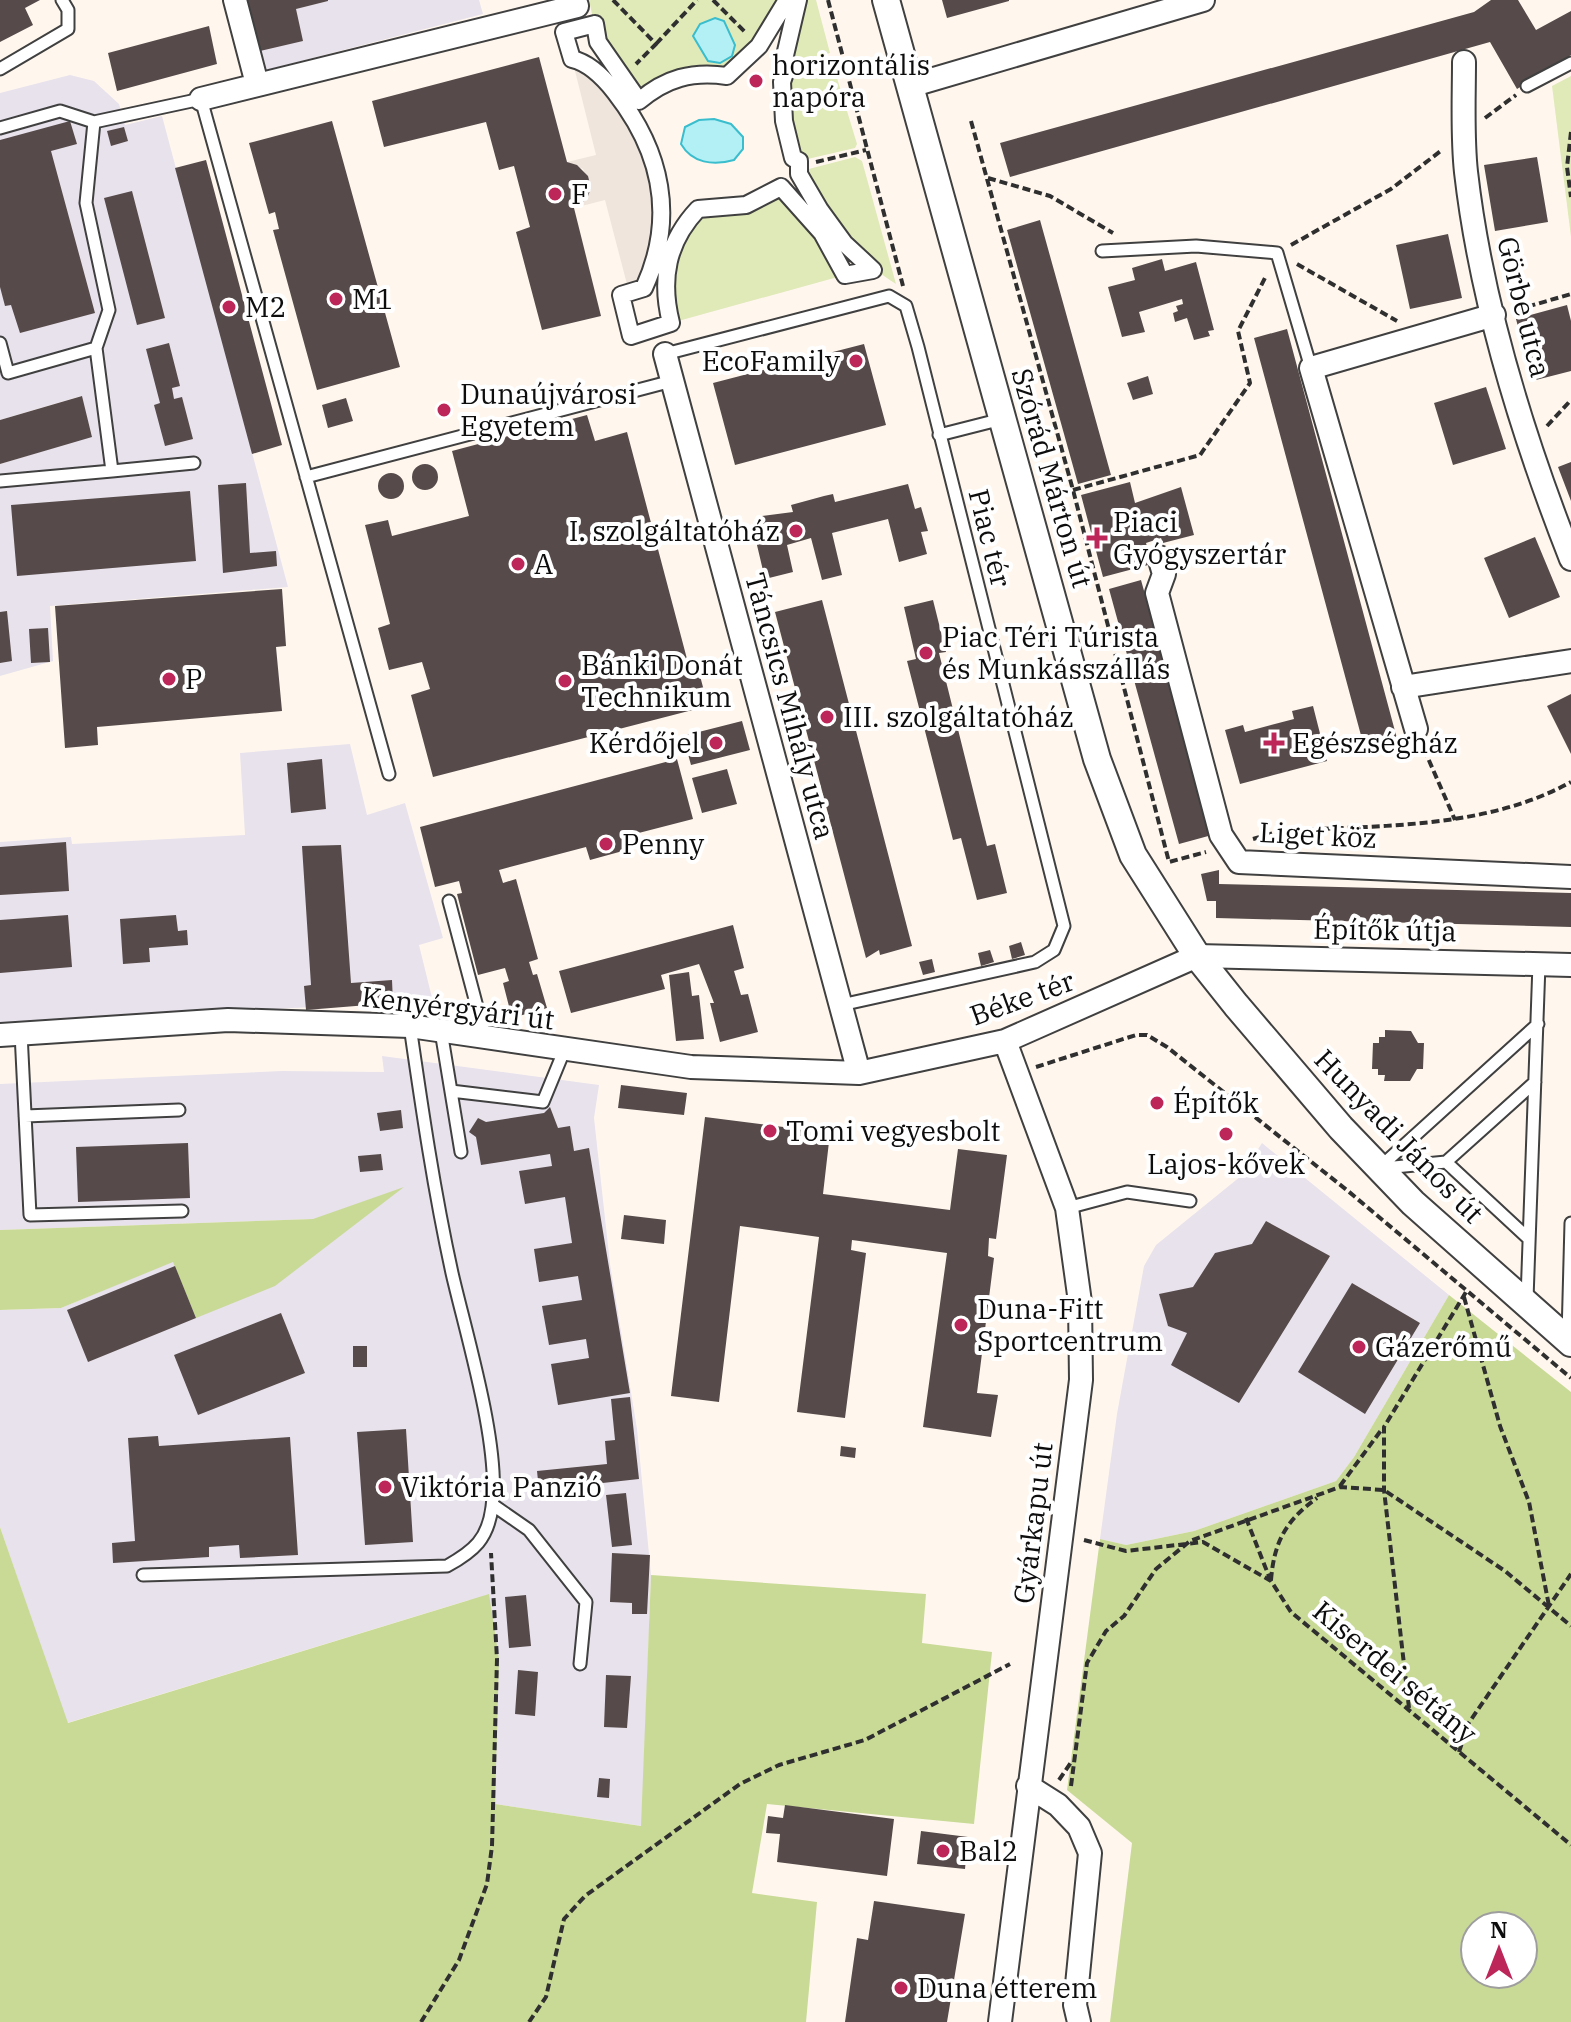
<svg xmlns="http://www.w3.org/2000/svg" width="1571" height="2022" font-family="'IBM Plex Serif',serif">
  <rect width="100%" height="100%" fill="#fff7ee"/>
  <path fill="#e8e2ec" d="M248,0h231l4,14 -217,56z
    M70,75l24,6 25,23 6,21 37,-9 126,471 -238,19 3,55 -53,15v-212l92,-28 -11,-40 -81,24v-327z
    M350,744l17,71 38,-12 38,135 -24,7 16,65 -42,-7 -393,20v-181l71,-5 1,7 173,-9 -5,-82z
    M382,1056l217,29 -5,33 16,146 27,165 14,146 -9,251 -147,-22 -26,-204 -402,123 -67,-196v-217l61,-2 112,-47 23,56 117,-98 -313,11v-146l282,-13 102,1z
    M1262,1143l187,152 -95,162 -18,24 -142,50 -68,14 -26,-6 17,-125 27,-148 12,-21 85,-69z"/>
  <path fill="#e0e9b8" d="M589,0h198l-60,76 -18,-2 -70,27 -41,-59z
    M798,0h18l14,53 -43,14z
    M831,67l3,1 23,76 -2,4 -56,13 -6,-3 -7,-81z
    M1571,76v161l-19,-151z
    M855,157l7,4 34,123c-51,-32 -65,-63 -95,-113z
    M781,187l64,88 -174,48 -5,-22 18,-78z"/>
  <path fill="#c9da97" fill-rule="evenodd" d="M404,1187l-129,99 -79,32 -23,-56 -112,46 -61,2v-80l313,-11z
    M1449,1295l122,97v630h-461l22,-179 -65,-53 33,-251 26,6 68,-14 142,-50 18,-24zM1475,1926h48v48h-48z
    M0,1527l68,196 421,-129 10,65 -4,145 146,22 10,-251 275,19 -4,49 70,9 -18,172 -207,-20 -15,89 65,9 -11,120h-806z"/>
  <path fill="#efe5dd" d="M572,59l21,11 60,92 1,104 -25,26 -24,-92 -31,8 13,-9 4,-11 -8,-19 -16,-7 29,-7z"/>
  <path fill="#b3f0f6" stroke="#3abdcd" stroke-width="2" d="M715,18l9,3 11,24 -3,11 -12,7 -12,-2 -15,-25 7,-12z
    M714,119l17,5 12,13v12l-9,11c-21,6 -42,3 -53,-16l4,-17 14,-7z"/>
  <path fill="#564b4a" d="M0,0h40l-15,8 8,17 -33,17z
    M246,0h82v1l-32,8 7,32 -43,10z
    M942,0h67v1l-62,17z
    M1491,0h27l18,30 35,-19v44l-54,34 -27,-47 -480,135 -10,-34 474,-131z
    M209,26l8,38 -100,27 -9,-38z
    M539,57l28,105 10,3 11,11 3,12 -4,11 -13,9 27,108 -59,14 -26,-98 14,-5 -16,-61 -15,4 -13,-48 -102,25 -12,-46z
    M70,121l7,23 -26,7 44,162 -75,20 -9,-28 -6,1 -5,-19v-147z
    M332,121l68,246 -83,23 -44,-160 6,-1 -4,-17 -6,2 -20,-71z
    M124,127l4,14 -17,5 -4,-15z
    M1537,157l11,65 -53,9 -11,-66z
    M206,160l76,285 -30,9 -77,-286z
    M132,191l33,127 -28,7 -33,-127z
    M1040,220l71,255 -33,9 -71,-254z
    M1448,234l14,64 -52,11 -14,-64z
    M1162,259l3,12 31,-9 18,68 -6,1 2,5 -16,4 -7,-22 -12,4 -2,-9 5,-2 -2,-5 7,-2 -1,-5 -43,13 6,20 -23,5 -14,-50 27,-7 -3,-12z
    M1567,305l4,16v50l-39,10 -16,-62z
    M1287,329l112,417 -33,8 -112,-416z
    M169,343l11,43 -8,2 2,11 8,-2 11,42 -28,7 -11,-41 6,-2 -14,-54z
    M864,344l22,81 -151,40 -22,-82z
    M1148,376l5,18 -20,6 -6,-17z
    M1486,387l20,62 -53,16 -19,-62z
    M82,396l10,41 -92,27v-44z
    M346,398l7,23 -25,7 -6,-23z
    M587,415l8,26 32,-9 64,242 8,-2 9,34 -275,71 -22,-82 19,-6 -8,-27 -33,8 -11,-42 12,-4 -25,-99 23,-5 4,16 77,-20 -17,-65z
    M1571,462v39l-13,-34z
    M412 477a13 13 0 1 1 26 0a13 13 0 1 1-26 0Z
    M378 486a13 13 0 1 1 26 0a13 13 0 1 1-26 0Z
    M1130,482l5,21 46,-16 13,48 -31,8 -2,-5 -15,5 6,21 -49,13 -22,-82z
    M246,483l4,70 26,-2 1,15 -54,7 -5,-88z
    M908,484l7,25 6,-2 7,24 -7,1 6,22 -28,8 -11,-43 -56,14 10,42 -20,5 -11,-42 -24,7 6,27 -28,7 -13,-55 11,-3 -1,-5 31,-4 -2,-7 33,-9 9,-2 2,8z
    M190,491l6,70 -179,15 -6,-71z
    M1535,537l25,60 -51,21 -25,-60z
    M1141,580l71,255 -33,9 -70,-255z
    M282,589l4,57 -10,1 6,64 -185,16 1,18 -33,3 -10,-142z
    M822,600l90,346 -32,9 -1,-5 -13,8 -91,-346z
    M933,600l13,52 -7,1 48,193 8,-2 12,49 -30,7 -16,-62 -8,2 -46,-179 9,-2 -12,-52z
    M7,611l5,50 -12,2v-51z
    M48,628l2,34 -19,1 -2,-34z
    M1571,694v60l-24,-48z
    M1313,706l14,55 -87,23 -15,-54 18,-5 2,7 49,-13 -2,-8z
    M742,721l8,29 -59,15 -8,-29z
    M322,759l4,50 -35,4 -4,-50z
    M677,759l16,60 -66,17 3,13 -40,11 -4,-13 -87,23 4,13 13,-4 22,80 -9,3 4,13 4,-1 10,34 -35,10 -9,-35 6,-2 -4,-13 -27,7 -21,-81 5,-1 -3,-12 -24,6 -15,-60z
    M727,769l10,35 -35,9 -10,-35z
    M66,842l3,49 -69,4v-48z
    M341,845l10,138 41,-3 1,23 -87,7 -2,-24 7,-1 -9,-139z
    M1219,870v14l352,9v34l-355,-9v-17h-9l-6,-27z
    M68,915l4,52 -72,6v-53z
    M176,915l2,16 9,-1 1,15 -39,3 1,14 -27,2 -3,-45z
    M733,925l11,43 -10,3 7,24 7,-1 10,38 -38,10 -10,-39h4l-15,-39 -38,11 4,14 -94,24 -12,-42z
    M1021,942l4,13 -13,4 -3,-13z
    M990,950l4,12 -13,4 -3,-13z
    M932,959l3,13 -12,3 -4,-13z
    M689,972l3,24 7,-1 5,44 -28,2 -7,-66z
    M1385,1030l26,1 7,12h6l-1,26h-6l-7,12h-26l1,-6h-7v-6h-6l1,-26h6v-6h6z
    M621,1085l66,8 -3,22 -66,-7z
    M550,1107l8,21 12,-2 4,25 15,-3 41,245 -72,12 -7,-41 38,-6 -3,-19 -37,6 -7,-39 40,-6 -4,-24 -39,6 -5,-33 38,-6 -7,-46 -40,7 -6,-33 33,-5 -2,-12 -69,11 -5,-28 -7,-5 9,-14 8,4 58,-9z
    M401,1110l2,18 -23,3 -3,-18z
    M705,1117l125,16 -7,61 127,16 8,-61 49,6 -11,84 -7,-1 -1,18 6,2 -17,135 21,2 -7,42 -68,-10 24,-174 -95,-13 -1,10 15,3 -21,165 -48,-6 22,-175 -79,-11 -21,176 -48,-6z
    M188,1143l2,55 -112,4 -2,-55z
    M381,1154l2,16 -23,2 -2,-16z
    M624,1215l42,5 -2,24 -43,-5z
    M1266,1221l64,35 -91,147 -68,-38 16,-32 -19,-7 -9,-32 34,-7 22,-34 37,-9z
    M175,1266l21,52 -108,44 -21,-52z
    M1352,1283l68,40 -55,91 -67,-42z
    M281,1313l24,60 -107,42 -24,-60z
    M353,1346h14v21h-14z
    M630,1397l9,82 -100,11 -2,-19 70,-7 -2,-23 10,-1 -4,-41z
    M406,1429l7,113 -48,3 -8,-113z
    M158,1436l1,10 131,-9 8,118 -58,3 -1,-13 -30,2v10l-96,6 -1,-20 23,-2 -7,-103z
    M841,1446l15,2 -1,10 -15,-2z
    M626,1493l6,52 -20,2 -6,-52z
    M612,1553l38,2 -3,59h-15v-11l-22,-1z
    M526,1595l5,51 -22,2 -4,-51z
    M518,1670l20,2 -3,44 -20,-2z
    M606,1675l25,1 -4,52 -23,-1z
    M599,1778l11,1 -1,19 -12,-1z
    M785,1805l109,14 -7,57 -110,-14 3,-28 -14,-1 2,-17 15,2z
    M921,1831l47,6 -3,32 -48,-5z
    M874,1901l91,13 -18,108h-102l12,-84 11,2z"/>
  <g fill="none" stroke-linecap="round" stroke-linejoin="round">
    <defs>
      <path id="service" d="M0,69l68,-40v-19l-6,-10
        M1527,86l44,-23
        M0,128l60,-17 34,11 107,-23 188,675
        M1102,251l94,-5 81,7 34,115
        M0,343l8,30 88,-25 13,-38 -23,-107 8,-81
        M665,354l224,-58 17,10 12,41 146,579 -10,24 -19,12 -194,43
        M939,435l63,-16
        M112,471l82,-8
        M306,477l366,-96
        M0,481l112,-10 -16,-123
        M449,901l36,136
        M441,1031l20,121
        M21,1033l9,182 152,-4
        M451,1091l92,11 21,-51
        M25,1116l154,-6
        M1446,1162l83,77
        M1379,1168l159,-144
        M1384,1168l62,-6 89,-80
        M1067,1208l60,-16 63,9
        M1527,1299l12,-335
        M1568,1336l3,-113
        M493,1505l36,25 57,72 -6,62
        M143,1575l304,-9c27,-15 41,-27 45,-59 9,-59 -26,-173 -40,-234 -18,-82 -30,-164 -42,-247"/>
      <path id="pedestrian" d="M787,0l-28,46 -32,30c-35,-5 -61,2 -88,25l-41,-59 -3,-18 -31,8 8,27c18,4 32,19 43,33 47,60 61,126 29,196l-23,7 10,41 40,-13c-11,-44 -4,-81 27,-114l48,-4 35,-18 41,46 23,42 28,-5 -29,-27 -24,-33 -21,-36v-13l-6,-3 -9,-37 -2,-39 5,-15 -4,-3 15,-64"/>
      <path id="minor" d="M235,0l22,84
        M1464,62c0,36 -2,73 2,110 15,131 57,265 105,387
        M910,86l293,-86
        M201,99l376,-93 -2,-6
        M665,354l194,719
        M1159,557l5,17 -7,19 64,242 18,27 332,15
        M1403,687l168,-26
        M1416,729l-105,-361 183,-53
        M0,1035l228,-15 182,6 281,41 168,6 146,-32 192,-85 374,9
        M1028,1786l30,19 21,22 11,26 -15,152 4,17
        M1000,2022l81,-642 -1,-78 -13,-94 -62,-167"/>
      <path id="tertiary" d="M886,0l211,759 36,96 64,101 39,49 105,123 72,75 158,140"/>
    </defs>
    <use href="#service" stroke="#404040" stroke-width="15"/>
    <use href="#pedestrian" stroke="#404040" stroke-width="20"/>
    <use href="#minor" stroke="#404040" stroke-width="26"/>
    <use href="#tertiary" stroke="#404040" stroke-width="30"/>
    <path stroke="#2f2f2f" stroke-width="4" stroke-dasharray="8 4" stroke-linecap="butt" d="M613,0l43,44 -20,20
      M713,0l32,32
      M828,0l75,286
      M656,44l41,-44
      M807,67l34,-8
      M1485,118l31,-23
      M971,121l102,369 96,372 37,-10
      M1571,132l-4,35 4,30
      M816,162l50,-12
      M988,178l62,18 63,37
      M1291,245l100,-56 51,-39
      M1297,264l100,57
      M1516,310l55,-16
      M1547,426l24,-26
      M1073,490l127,-35 50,-72 -12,-52 28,-55
      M1424,749l31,71
      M1253,839l27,-8c97,-6 204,-1 291,-49
      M1036,1067l100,-32h11l20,12 181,144 223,187
      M1464,1297l36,129 29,76 20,104
      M1340,1486l42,-57
      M1246,1518l24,61
      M1084,1540l42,11 77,-9 68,39 20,31 280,233
      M1271,1580c3,-38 15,-60 46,-82
      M1409,1708l-25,-218v-63l82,-135
      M1459,1752l9,-28 103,-150
      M1059,1780l13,-19
      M1071,1786l16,-123 19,-32 18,-15 32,-47 34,-28 150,-54 44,3 121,81 66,55
      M421,2022l38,-62 28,-76 5,-38 5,-187 -6,-106
      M529,2022l17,-25 18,-78 21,-23 155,-112 39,-19 86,-25 145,-76"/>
    <use href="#service" stroke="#fff" stroke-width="11"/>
    <use href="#pedestrian" stroke="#fff" stroke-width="16"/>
    <use href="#minor" stroke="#fff" stroke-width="22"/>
    <use href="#tertiary" stroke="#fff" stroke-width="26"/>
  </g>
  <g fill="#bd2659" stroke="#fff" stroke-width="3">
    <circle cx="756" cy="81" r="8"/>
    <circle cx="555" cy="194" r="8"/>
    <circle cx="336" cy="299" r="8"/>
    <circle cx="229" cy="307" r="8"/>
    <circle cx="856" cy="361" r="8"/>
    <circle cx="444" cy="410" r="8"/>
    <circle cx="796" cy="531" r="8"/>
    <path d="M1093 526h8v8h8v8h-8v8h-8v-8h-8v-8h8z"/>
    <circle cx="518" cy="564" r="8"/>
    <circle cx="926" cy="653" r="8"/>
    <circle cx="169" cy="679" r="8"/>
    <circle cx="565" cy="681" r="8"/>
    <circle cx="827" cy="717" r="8"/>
    <circle cx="716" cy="743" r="8"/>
    <path d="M1270 731h8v8h8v8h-8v8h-8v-8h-8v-8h8z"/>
    <circle cx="606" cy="844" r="8"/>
    <circle cx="1157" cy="1103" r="8"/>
    <circle cx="770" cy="1131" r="8"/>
    <circle cx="1226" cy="1134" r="8"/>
    <circle cx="961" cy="1325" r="8"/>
    <circle cx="1359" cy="1347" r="8"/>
    <circle cx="385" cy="1487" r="8"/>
    <circle cx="943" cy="1851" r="8"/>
    <circle cx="901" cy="1988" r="8"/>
  </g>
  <g text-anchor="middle" stroke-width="8" stroke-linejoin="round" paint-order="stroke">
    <g font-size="28" fill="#0d0d0d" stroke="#fff" text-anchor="start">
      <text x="772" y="75">horizontális<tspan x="772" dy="32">napóra</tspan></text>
      <text x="571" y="204">F</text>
      <text x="352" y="309">M1</text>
      <text x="245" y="317">M2</text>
      <text x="840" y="371" text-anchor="end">EcoFamily</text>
      <text x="460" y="404">Dunaújvárosi<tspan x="460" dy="32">Egyetem</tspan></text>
      <text x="1113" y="532">Piaci<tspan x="1113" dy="32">Gyógyszertár</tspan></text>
      <text x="780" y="541" text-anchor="end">I. szolgáltatóház</text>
      <text x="534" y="574">A</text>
      <text x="942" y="647">Piac Téri Túrista<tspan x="942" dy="32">és Munkásszállás</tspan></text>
      <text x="581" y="675">Bánki Donát<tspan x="581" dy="32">Technikum</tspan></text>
      <text x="185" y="689">P</text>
      <text x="843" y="727">III. szolgáltatóház</text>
      <text x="700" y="753" text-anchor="end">Kérdőjel</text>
      <text x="1292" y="753">Egészségház</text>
      <text x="622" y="854">Penny</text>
      <text x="1173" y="1113">Építők</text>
      <text x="786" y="1141">Tomi vegyesbolt</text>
      <text x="1226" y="1174" text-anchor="middle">Lajos-kővek</text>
      <text x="977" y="1319">Duna-Fitt<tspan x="977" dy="32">Sportcentrum</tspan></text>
      <text x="1375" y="1357">Gázerőmű</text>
      <text x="401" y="1497">Viktória Panzió</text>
      <text x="959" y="1861">Bal2</text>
      <text x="917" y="1998">Duna étterem</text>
    </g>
    <g font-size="28" fill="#0d0d0d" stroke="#fff">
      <text transform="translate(1524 307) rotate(76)" y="10">Görbe utca</text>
      <text transform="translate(1052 478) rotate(74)" y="10">Szórád Márton út</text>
      <text transform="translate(990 538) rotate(76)" y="10">Piac tér</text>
      <text transform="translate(790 706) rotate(75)" y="10">Táncsics Mihály utca</text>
      <text transform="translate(1318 835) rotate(3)" y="10">Liget köz</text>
      <text transform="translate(1385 930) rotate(1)" y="10">Építők útja</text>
      <text transform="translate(1022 998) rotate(-20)" y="10">Béke tér</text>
      <text transform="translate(458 1008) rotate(7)" y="10">Kenyérgyári út</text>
      <text transform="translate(1399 1136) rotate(46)" y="10">Hunyadi János út</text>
      <text transform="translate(1033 1523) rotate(-83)" y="10">Gyárkapu út</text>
      <text transform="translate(1395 1672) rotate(40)" y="10">Kiserdei sétány</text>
    </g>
  </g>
  <g transform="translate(1499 1950)"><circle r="38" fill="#ffffff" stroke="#9e9e9e" stroke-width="2"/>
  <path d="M0-6L14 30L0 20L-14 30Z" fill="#bd2659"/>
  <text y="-12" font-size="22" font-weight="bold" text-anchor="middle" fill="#0d0d0d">N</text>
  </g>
</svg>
